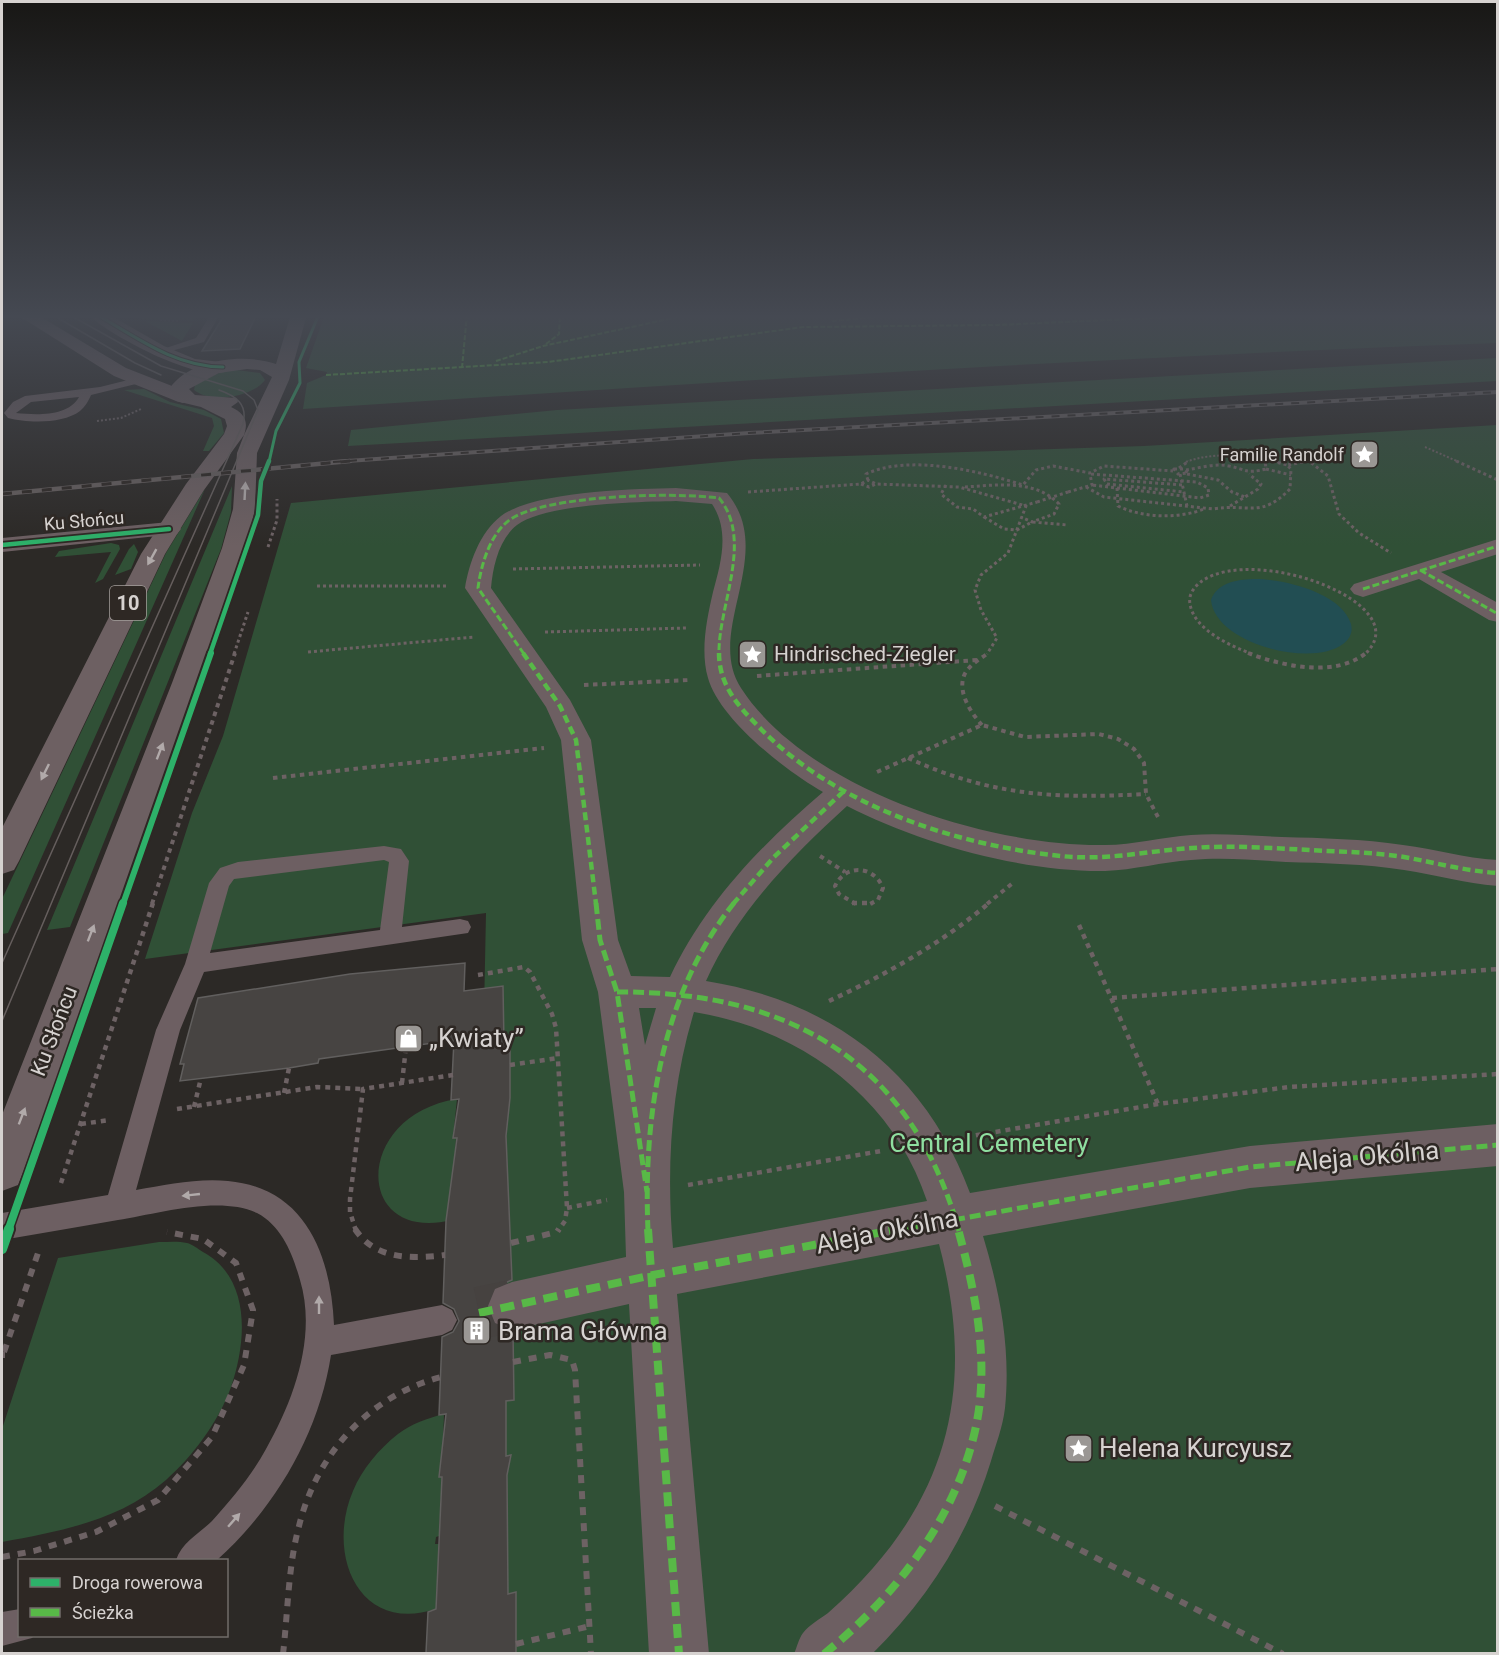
<svg xmlns="http://www.w3.org/2000/svg" width="1499" height="1655" font-family="Roboto,sans-serif">
  <rect width="100%" height="100%" fill="#2c2926"/>
  <path fill="#305036" d="M133,314h66l-5,7 -53,-2z
    M325,314h1172l1,29c-399,14 -797,40 -1195,66l4,-26 19,-8 1,-3 -21,-4z
    M145,321l48,2 -11,18z
    M1497,358v23l-1149,65 3,-16 206,-20z
    M236,370l24,3 5,7c-12,17 -54,24 -71,10l1,-5 26,-13z
    M144,389l26,13 34,8 17,9 3,14 -15,18h-6l11,-25 -2,-8 -88,-28z
    M1497,425v1228h-1026l15,-740 -341,46 47,-146 31,-77 68,-233 462,-44 391,-13z
    M232,486l-1,26 -10,37 -151,378 -23,3z
    M205,489l-197,444 -6,1v-35l164,-346z
    M111,543l8,2 1,4 -17,30 -8,4 16,-31 -56,5 4,-6z
    M134,544l4,8 -7,17 -16,6 14,-26z
    M457,1099l-4,39h3l-2,37 -3,5 1,40c-99,24 -99,-105 5,-121z
    M159,1242c9,0 20,-1 28,1 5,1 11,6 16,9 48,26 44,89 28,135 -12,34 -38,69 -65,93 -47,41 -105,51 -164,62v-113l56,-171z
    M444,1414l-2,56 -3,7h3l-3,59 -3,1 -1,7h4l-3,65c-78,25 -110,-55 -83,-118 9,-22 26,-42 45,-57 13,-10 30,-16 46,-20z"/>
  <path fill="#224e53" d="M1256,579c28,0 86,14 95,45 2,8 -1,15 -8,20 -31,24 -128,0 -132,-44 6,-18 28,-21 45,-21z"/>
  <path fill="#474442" stroke="#615f5e" stroke-width="1.5" d="M225,314h32l-17,35 -38,2z
    M465,963l-1,28 39,-5 1,58 6,-1v55l-4,38 6,144 -19,8 -7,19 8,18 19,7 1,68 -8,1v55l5,-1 -4,20 1,119 8,-2v61h-90l2,-41 8,-3 6,-132h-3l7,-63 -7,1 3,-78 11,-5 6,-11 -5,-12 -11,-6 3,-82 11,-83h-4l6,-39 -8,1 3,-60 -135,19 -1,4 -29,5 -109,13 4,-17h-4l18,-66 152,-24z"/>
  <g fill="none" stroke-linecap="round" stroke-linejoin="round">
    <path stroke="#464240" stroke-width="52" stroke-dasharray="52 26" stroke-linecap="butt" d="M479,1313l33,-7"/>
    <path stroke="#6d6264" stroke-width="2" stroke-dasharray="2 2" stroke-linecap="butt" d="M160,320l19,1
      M97,421l24,-3 20,-9
      M1425,447l34,15
      M1265,460v2
      M1186,462c28,-11 63,-6 92,0
      M1301,462h10"/>
    <path stroke="#6d6264" stroke-width="3" stroke-dasharray="3 3" stroke-linecap="butt" d="M1272,461l15,4
      M1456,461l42,19
      M1179,468l10,-7
      M1174,469h10l4,4 -10,1z
      M1266,469l25,6
      M1186,470c14,-2 29,-7 43,-4 19,4 16,8 37,3l-1,-8
      M1091,474l106,8 11,6 1,7 -9,3 -108,-13
      M1180,474l7,32
      M1187,474l31,6 14,12 13,5
      M868,480l-2,-6c43,-20 114,-3 157,11l13,-15 17,-4 37,7 14,-7 69,5
      M861,484l8,3 7,-3
      M946,485l-5,9 16,13 16,2 11,8 53,-15
      M1182,485l-78,-6 3,5 77,8
      M965,487c32,-2 70,-8 94,17l-5,10 -22,8 -11,-5
      M1086,487l18,10 109,12c37,-6 47,10 77,-20l1,-20 -4,-4 22,-4 19,15 11,38 20,19 32,20
      M1117,488l1,18c24,12 61,13 86,3
      M748,492l113,-8 7,-4 8,4 83,3 67,19 -18,47 -27,22 -6,15 6,20 16,28 -10,16
      M1068,492l24,-7 -2,-11
      M1230,506l28,-17 3,-5 -12,-10
      M984,517l20,12 13,1 15,-8 35,3
      M268,547l9,-27v-21
      M513,569l187,-4
      M317,586h131
      M545,632l142,-4
      M308,652l166,-15
      M234,654l14,-42
      M1252,654c-21,-8 -58,-24 -62,-50 -2,-10 5,-18 12,-23 54,-37 217,23 163,73"/>
    <path stroke="#6d6264" stroke-width="4" stroke-dasharray="4.5 4.5" stroke-linecap="butt" d="M1248,653c34,13 87,25 118,0
      M757,676l220,-16
      M584,685l106,-5
      M982,725c-13,-14 -29,-40 -13,-57 5,-6 13,-10 19,-15
      M908,758c83,38 148,41 238,36
      M877,772l105,-47 43,12 74,-3 19,5 16,10 10,14 2,31 13,25
      M273,778l271,-30
      M820,856l25,16
      M152,904l83,-251
      M856,904l-17,-10 -4,-8c10,-22 39,-21 48,2l-5,12 -8,4
      M987,904l27,-22"/>
    <path stroke="#6d6264" stroke-width="4.5" stroke-dasharray="5 5" stroke-linecap="butt" d="M852,903h21
      M1079,925l79,179
      M478,975l46,-8 6,5 22,42 4,14 11,180 -2,13 -7,10
      M1112,998l386,-29
      M829,1001c56,-26 113,-58 160,-98
      M510,1065l48,-7
      M402,1083l4,-36
      M284,1093l5,-25
      M194,1107l7,-29
      M177,1109l140,-22 46,2
      M81,1124l29,-4
      M966,1137l192,-33 131,-17 209,-13
      M61,1183l92,-280
      M688,1185l193,-34
      M567,1208l40,-8
      M356,1231l-6,-19v-13l13,-110 90,-14"/>
    <path stroke="#6d6264" stroke-width="6" stroke-dasharray="8 8" stroke-linecap="butt" d="M355,1229c20,31 57,30 90,26
      M511,1243l46,-11 2,-3
      M2,1352v6
      M4,1352l34,-99
      M513,1362l37,-7 22,5 3,10 16,284
      M995,1506l288,148
      M2,1557l32,-6 62,-19 62,-32 54,-63 32,-72 9,-55 -17,-47 -33,-24 -36,-7
      M516,1644l74,-18
      M283,1654c5,-43 5,-87 16,-128 18,-73 70,-130 142,-149"/>
    <path fill="#6d5f62" fill-rule="evenodd" d="M211,314h9l-16,28 -44,12v-4l36,-12z
      M140,377l5,3 -1,2 -53,13c-2,5 -6,12 -11,16 -17,13 -52,12 -72,7l-4,-5 9,-11 12,-6 75,-9zM79,397c-11,20 -43,18 -63,16l15,-11z
      M384,846l17,3 8,12 -7,66 58,-8 8,2 3,6 -3,6 -264,39 -24,58 -44,160c30,-5 61,-12 92,-9 78,7 103,75 106,144l108,-20 10,5 5,10 -5,10 -10,5 -111,20c-12,78 -55,152 -114,205h-41c6,-18 23,-26 36,-39 20,-22 40,-46 54,-72 28,-49 51,-113 34,-169 -7,-25 -18,-54 -43,-67 -37,-18 -101,1 -139,7 -38,7 -77,13 -116,20v-27l106,-18 48,-165 29,-66 24,-81 11,-15 18,-6zM384,860l5,2 -9,68 -170,23 19,-67 5,-7z
      M20,1609v27h14l-2,2 -30,8v-34z"/>
    <path fill="#6d5f62" fill-rule="evenodd" d="M676,488l51,5c51,61 -23,138 14,195 66,102 249,159 364,157 29,0 57,-8 86,-10 30,-2 61,1 91,2 40,1 81,2 121,8 33,4 60,13 95,15v26c-35,-3 -61,-11 -94,-16 -39,-6 -79,-7 -118,-8 -31,-2 -64,-5 -95,-2 -29,2 -57,10 -86,11 -83,1 -184,-27 -258,-65 -55,50 -110,106 -141,175 126,20 220,92 264,212l280,-47 248,-22v42l-248,22 -267,48c17,56 28,113 22,172 -2,18 -9,36 -14,53 -23,75 -63,138 -119,193h-78c3,-7 5,-16 9,-21 6,-8 17,-14 25,-20 16,-14 31,-29 45,-45 85,-97 98,-202 66,-324l-262,50 32,360h-60l-20,-350 -117,26 -17,-7 -7,-17 7,-17 17,-7 114,-25 -2,-65 -26,-200 -16,-52 -21,-200 -15,-33 -81,-119c4,-25 15,-56 36,-72 34,-25 133,-27 175,-28zM676,501l36,3c18,27 9,59 1,88 -6,26 -13,59 -5,86 12,42 78,93 115,114 -62,53 -118,111 -153,185l-39,-1 -13,-36 -27,-200 -21,-40 -79,-112c2,-22 8,-49 26,-63 30,-22 122,-23 159,-24zM639,1008h17l-11,37zM694,1012c106,17 199,85 233,189l-254,47c-7,-80 -2,-160 21,-236z
      M169,522l8,2 4,5 -4,5 -175,18v-14z
      M1498,539v15l-57,18 57,31v19l-9,-2 -70,-41 -56,18 -9,-3 -4,-5 4,-5z"/>
    <path fill="#6f6063" fill-rule="evenodd" d="M16,314h20l90,54 64,25 2,4 -9,6 -7,-2 -62,-25z
      M88,314h20l56,32 31,13 34,4 3,4c-18,25 -128,-34 -144,-53z"/>
    <path fill="#6d6062" fill-rule="evenodd" d="M291,314h16l-18,66 -32,73 -2,56 -9,39 -46,135 -176,487 -6,15 -16,6v-76l170,-432 50,-135 11,-39 4,-56 7,-18 -40,55 -39,64 -146,307 -5,9 -12,4v-46l139,-274 45,-70 38,-50 3,-8 -2,-7 -24,-12 -25,-6 -6,-13c20,-29 75,-35 106,-24zM247,369l13,1 12,7 -28,58c5,-14 0,-22 -13,-28l7,-5 -2,-4 -41,-3 -6,-6 30,-16z"/>
    <path stroke="#655e5d" stroke-width="1.5" d="M51,314l84,49 26,12
      M2,963l241,-539c5,-20 -7,-28 -24,-34
      M2,1021l256,-611 -4,-10 -11,-9 -82,-25 -93,-52"/>
    <defs>
      <path id="rail-far1" d="M333,462l416,-29 749,-41"/>
      <path id="rail" d="M2,494l348,-33"/>
    </defs>
    <use href="#rail-far1" stroke="#655e5d" stroke-width="4"/>
    <use href="#rail" stroke="#655e5d" stroke-width="4.5"/>
    <use href="#rail-far1" stroke="#2e2824" stroke-width="2" stroke-dasharray="8" stroke-linecap="butt"/>
    <use href="#rail" stroke="#2e2824" stroke-width="3" stroke-dasharray="10" stroke-linecap="butt"/>
    <path stroke="#6d6264" stroke-width="3" stroke-dasharray="3 3" stroke-linecap="butt" d="M1037,502l31,-10"/>
    <path stroke="#58b947" stroke-width="2" stroke-dasharray="5 2" stroke-linecap="butt" d="M832,321l74,-7
      M546,344l13,-10 1,-20
      M496,361l47,-15 149,-32
      M462,368l5,-54
      M326,375l222,-13 255,-35 194,-2 242,-11"/>
    <path stroke="#58b947" stroke-width="3" stroke-dasharray="7 3" stroke-linecap="butt" d="M1420,570l78,44
      M1363,589l135,-43
      M524,654l-46,-66c3,-23 12,-55 33,-69 36,-24 164,-27 208,-21 35,42 -1,108 0,156"/>
    <path stroke="#58b947" stroke-width="4.5" stroke-dasharray="8 4.5" stroke-linecap="butt" d="M523,653l37,53 16,34 20,164
      M719,653c0,31 18,52 39,73 76,79 196,119 303,130 45,5 86,-5 131,-8 38,-3 79,0 117,2 32,2 64,2 95,7 33,6 61,14 94,16
      M733,904l41,-47 71,-67"/>
    <path stroke="#58b947" stroke-width="5" stroke-dasharray="11 5" stroke-linecap="butt" d="M596,903l4,37 17,52 30,200
      M617,992c171,-1 294,68 342,239
      M648,1231c-5,-113 13,-237 86,-328
      M891,1231l359,-64 248,-22"/>
    <path stroke="#58b947" stroke-width="8" stroke-dasharray="14 8" stroke-linecap="butt" d="M648,1229l31,425
      M479,1313l174,-38 246,-46
      M824,1654c75,-60 141,-147 155,-245 8,-61 -5,-122 -21,-180"/>
    <defs>
      <path id="cycleway-far4" d="M96,314c40,23 79,53 127,53
        M269,462l7,-31 24,-48 -1,-21 20,-48"/>
      <path id="cycleway-far3" d="M2,545l167,-16
        M210,654l48,-139 3,-34 8,-20"/>
      <path id="cycleway-far2" d="M123,904l88,-251"/>
      <path id="cycleway-far1" d="M8,1231l115,-328"/>
      <path id="cycleway" d="M2,1249l7,-20"/>
    </defs>
    <use href="#cycleway-far4" stroke="#2e2824" stroke-width="5"/>
    <use href="#cycleway-far3" stroke="#2e2824" stroke-width="8"/>
    <use href="#cycleway-far2" stroke="#2e2824" stroke-width="10"/>
    <use href="#cycleway-far1" stroke="#2e2824" stroke-width="11"/>
    <use href="#cycleway" stroke="#2e2824" stroke-width="14"/>
    <use href="#cycleway-far4" stroke="#2db169" stroke-width="3"/>
    <use href="#cycleway-far3" stroke="#2db169" stroke-width="4.5"/>
    <use href="#cycleway-far2" stroke="#2db169" stroke-width="6"/>
    <use href="#cycleway-far1" stroke="#2db169" stroke-width="8"/>
    <use href="#cycleway" stroke="#2db169" stroke-width="10"/>
  </g>
  <defs><path id="oneway-solid" d="M-6-.8H1V-3.2L6.5 0L1 3.2V.8H-6Z" transform="scale(1.5)"/></defs>
  <g fill="#b1aaaa">
    <use href="#oneway-solid" transform="translate(245 491) rotate(-87)"/>
    <use href="#oneway-solid" transform="translate(152 557) rotate(119)"/>
    <use href="#oneway-solid" transform="translate(160 751) rotate(-69)"/>
    <use href="#oneway-solid" transform="translate(45 772) rotate(116)"/>
    <use href="#oneway-solid" transform="translate(91 933) rotate(-69)"/>
    <use href="#oneway-solid" transform="translate(22 1116) rotate(-69)"/>
    <use href="#oneway-solid" transform="translate(191 1195) rotate(174)"/>
    <use href="#oneway-solid" transform="translate(319 1305) rotate(-90)"/>
    <use href="#oneway-solid" transform="translate(234 1520) rotate(-49)"/>
  </g>
  <linearGradient id="sky" x2="0" y2="1"><stop stop-color="#181715"/><stop offset="0.58" stop-color="#454952"/><stop offset="1" stop-color="#454952" stop-opacity="0"/></linearGradient>
  <rect width="1499" height="546" fill="url(#sky)"/>
  <defs>
    <symbol id="sight-square" viewBox="-11 -11 22 22"><rect x="-9" y="-9" width="18" height="18" rx="4" fill="#9a9794" stroke="#2e2824"/><path d="M0-6L1.8-2.2L6-1.7L2.9 1.2L3.7 5.4L0 3.3L-3.7 5.4L-2.9 1.2L-6-1.7L-1.8-2.2Z" fill="#fff"/></symbol>
    <symbol id="shop-square" viewBox="-11 -11 22 22"><rect x="-9" y="-9" width="18" height="18" rx="4" fill="#9a9794" stroke="#2e2824"/><path d="M-5-2.5h2.3a2.7 3.5 0 0 1 5.4 0H5L5.5 6h-11ZM-1.5-2.5h3a1.5 2.3 0 0 0-3 0Z" fill="#fff"/></symbol>
    <symbol id="building-square" viewBox="-11 -11 22 22"><rect x="-9" y="-9" width="18" height="18" rx="4" fill="#9a9794" stroke="#2e2824"/><path d="M-4-6H4V6H1V3H-1V6H-4ZM-2.5-4.3h1.7v1.8h-1.7ZM.8-4.3h1.7v1.8H.8ZM-2.5-1h1.7V.8h-1.7ZM.8-1h1.7V.8H.8Z" fill="#fff"/></symbol>
  </defs>
  <g fill-rule="evenodd">
    <use href="#sight-square" x="1348" y="438" width="33" height="33"/>
    <use href="#sight-square" x="736" y="638" width="33" height="33"/>
    <use href="#shop-square" x="392" y="1022" width="33" height="33"/>
    <use href="#building-square" x="460" y="1314" width="33" height="33"/>
    <use href="#sight-square" x="1062" y="1432" width="33" height="33"/>
  </g>
  <g text-anchor="middle" stroke-width="5" stroke-linejoin="round" paint-order="stroke">
    <g font-size="18" fill="#d6d2d0" stroke="#2e2824" text-anchor="end">
      <text x="1344" y="461">Familie Randolf</text>
    </g>
    <g font-size="18" fill="#d6d2d0" stroke="#2e2824">
      <text transform="translate(84 521) rotate(-5)" y="6">Ku Słońcu</text>
    </g>
    <rect fill="#2e2824" stroke="#a49f9c" stroke-width="1.5" x="110" y="586" width="36" height="34" rx="4.5"/>
    <g font-size="20" font-weight="bold" fill="#d6d2d0">
      <text x="128" y="610">10</text>
    </g>
    <g font-size="21" fill="#d6d2d0" stroke="#2e2824" text-anchor="start">
      <text x="774" y="661">Hindrisched-Ziegler</text>
    </g>
    <g font-size="21" fill="#d6d2d0" stroke="#2e2824">
      <text transform="translate(54 1031) rotate(-69)" y="7">Ku Słońcu</text>
    </g>
    <g font-size="26" fill="#d6d2d0" stroke="#2e2824" text-anchor="start">
      <text x="429" y="1047">„Kwiaty”</text>
      <text x="498" y="1340">Brama Główna</text>
      <text x="1099" y="1457">Helena Kurcyusz</text>
    </g>
    <g font-size="26" fill="#8fdfa0" stroke="#2e2824">
      <text x="989" y="1152">Central Cemetery</text>
    </g>
    <g font-size="26" fill="#d6d2d0" stroke="#2e2824">
      <text transform="translate(1367 1156) rotate(-5)" y="9">Aleja Okólna</text>
      <text transform="translate(887 1231) rotate(-11)" y="9">Aleja Okólna</text>
    </g>
  </g>
  <rect width="1499" height="1655" fill="none" stroke="#d6d2d0" stroke-width="6"/>
  <rect x="18" y="1559" width="210" height="78" fill="#2e2824" stroke="#716c69" stroke-width="1.5"/>
  <rect x="30" y="1578" width="30" height="9" fill="#2db169" stroke="#716c69" stroke-width="1.5"/>
  <text x="72" y="1589" font-size="18" fill="#d6d2d0">Droga rowerowa</text>
  <rect x="30" y="1608" width="30" height="9" fill="#58b947" stroke="#716c69" stroke-width="1.5"/>
  <text x="72" y="1619" font-size="18" fill="#d6d2d0">Ścieżka</text>
</svg>
